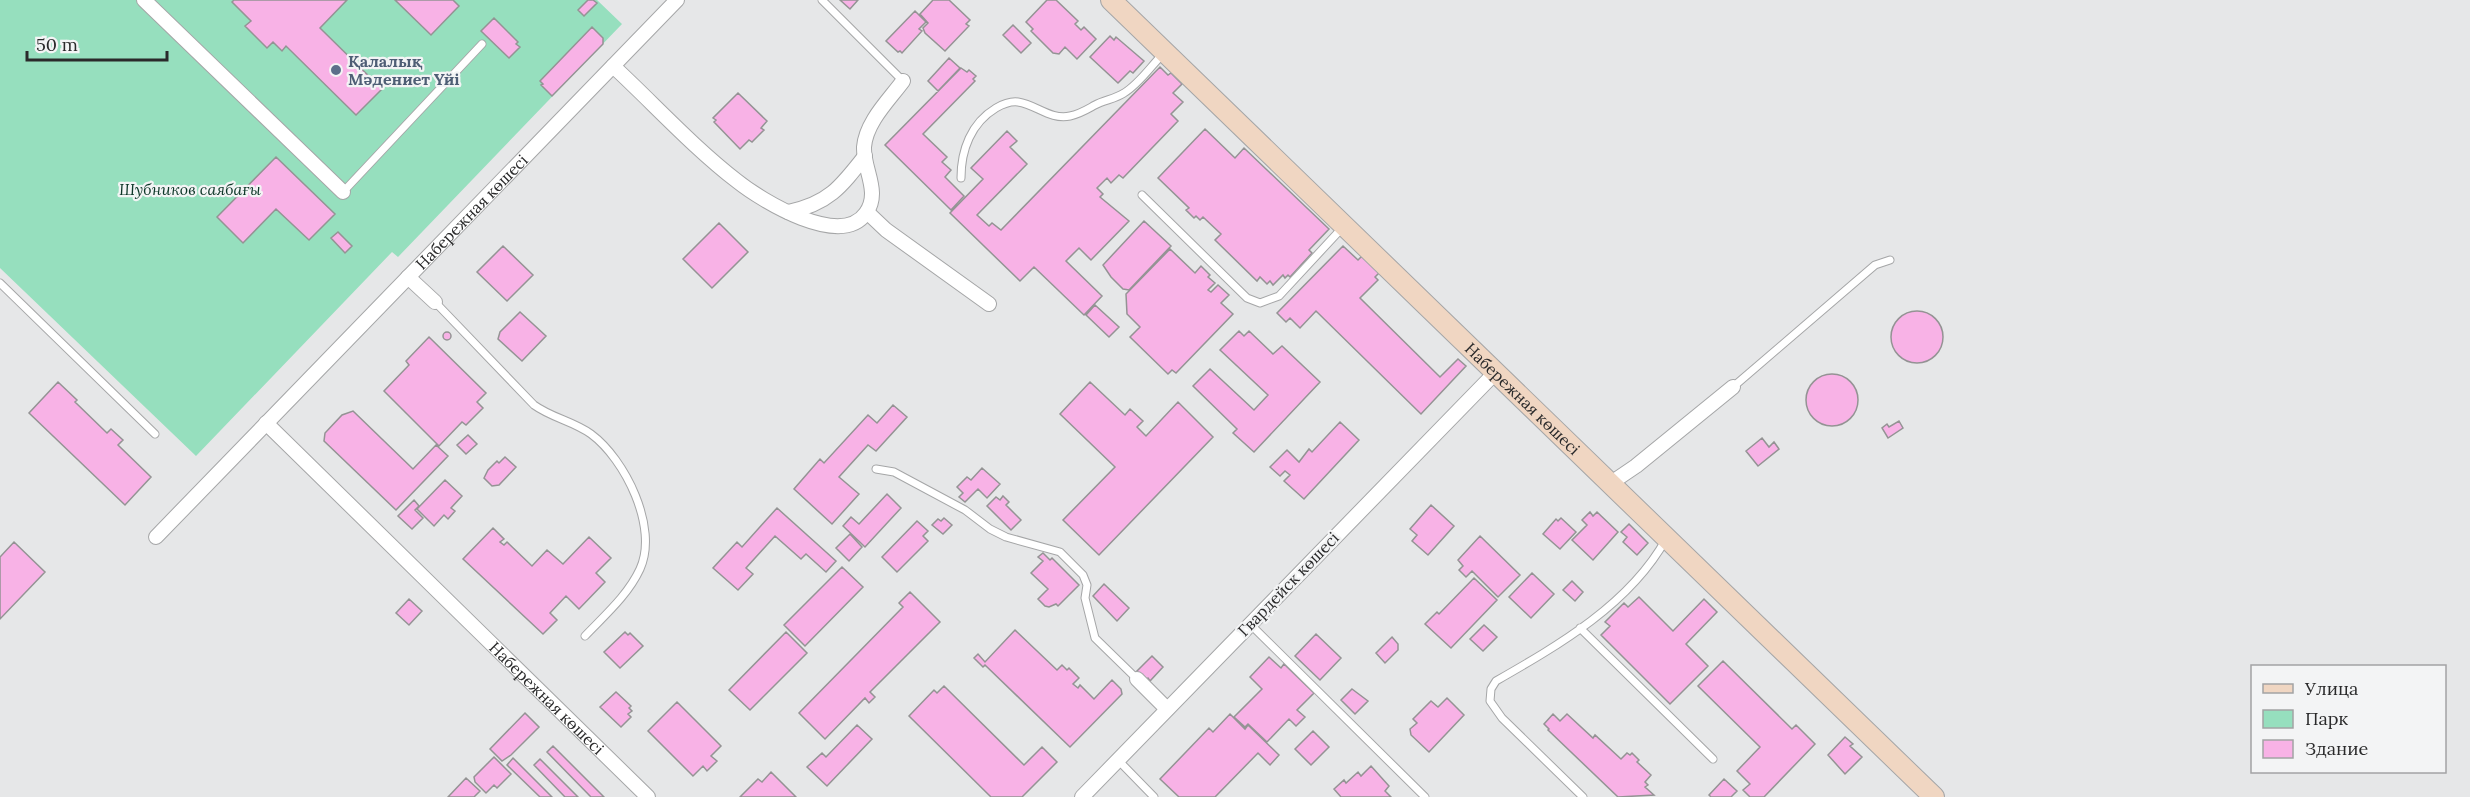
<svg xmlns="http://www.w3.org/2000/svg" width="2470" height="797" font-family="Lora,serif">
  <rect width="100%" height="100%" fill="#e6e7e8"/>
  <path fill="#96dfbe" d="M0,0h597l25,24 -224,233 -6,-5 -196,204 -196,-188z"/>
  <path fill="#f8b2e6" stroke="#949394" stroke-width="1.5" d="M234,0h113l-27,28 62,61 -26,26 -70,-69 -4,5 -9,-9 -6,6 -22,-22 6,-5 -19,-19z
    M395,0h58l6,6 -28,29z
    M588,0h5l4,3 -13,13 -6,-6z
    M840,0h18l-8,9z
    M933,0h16l21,20 -4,4 3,2 -24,25 -20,-18 -2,-5 5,-5 -8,-9z
    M1047,0h9l22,21 -3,3 6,6 3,-3 12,12 -19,20 -12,-12 -6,7 -6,-1 -22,-22 2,-2 -7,-7z
    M915,11l11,11 -7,7 3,2 -20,22 -2,-2 -2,1 -12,-11z
    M494,18l24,24 -2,2 4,3 -11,11 -28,-27z
    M1013,25l18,18 -10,10 -18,-18z
    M592,27l11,11v6l-51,52 -11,-11 2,-1 -3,-3z
    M1110,36l4,4 2,-3 28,24 -11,12 -3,-2 -12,12 -28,-26z
    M949,58l11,10 -22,23 -10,-10z
    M1160,67l8,8 3,-2 11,11 -9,9 10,9 -12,12 7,7 -55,57 -4,-3 -8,8 -4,-5 -10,10 6,6 -3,3 29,24 -38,39 -12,-12 -13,13 36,35 -18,19 -50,-48 -14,14 -70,-68 33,-34 -12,-11 36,-37 10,10 -7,6 17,17 -50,51 12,11 3,-3 9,7z
    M961,68l6,4 2,-2 7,6 -3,3 2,2 -52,53 24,23 -5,5 9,8 -6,7 19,19 -13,14 -66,-65z
    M738,93l29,28 -6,7 3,2 -12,12 -3,-2 -9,9 -26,-27 2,-2 -3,-2z
    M1205,129l30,29 9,-10 85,81 -20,21 3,3 -22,24 -2,-2 -3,3 -2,-3 -10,10 -3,-4 -3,3 -7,-7 -3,4 -42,-41 6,-6 -18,-17 -3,3 -4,-4 -2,2 -8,-8 3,-2 -31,-30z
    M276,157l59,57 -26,26 -33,-31 -33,34 -26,-26z
    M1144,221l27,25 -42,44 -6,-1 -12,-12 -8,-12z
    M719,223l29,29 -36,36 -29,-29z
    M338,232l14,14 -7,7 -14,-15z
    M503,246l30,29 -26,26 -30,-29z
    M1343,246l15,14 4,-4 17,17 -4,4 3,3 -18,18 80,79 18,-18 8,7 -45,48 -105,-103 -16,17 -10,-10 -4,4 -9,-9z
    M1170,249l25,24 6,-7 9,9 -2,2 7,6 -7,7 3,2 7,-7 11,10 -8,8 12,11 -57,59 -4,-3 -4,4 -38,-37 10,-10 -13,-13 -1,-20z
    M1095,305l24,22 -10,10 -23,-22z
    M1891 337a26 26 0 1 1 52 0a26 26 0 1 1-52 0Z
    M520,312l26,24 -24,25 -24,-22 2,-7z
    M1239,331l5,5 5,-5 24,23 9,-8 38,36 -66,70 -21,-19 4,-4 -44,-43 17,-17 44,41 14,-15 -48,-45z
    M443 336a4 4 0 1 1 8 0a4 4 0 1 1-8 0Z
    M429,337l57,56 -9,9 6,6 -17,17 -4,-3 -23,24 -55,-55 25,-26 -3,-4z
    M1806 400a26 26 0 1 1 52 0a26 26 0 1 1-52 0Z
    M58,382l19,18 -2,2 32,31 4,-4 12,11 -5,5 33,32 -26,28 -96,-92z
    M1090,382l35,33 5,-6 13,12 -6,6 9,9 32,-34 35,35 -114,118 -36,-35 52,-53 -55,-53z
    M893,405l14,12 -31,34 -8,-6 -29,32 20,17 -27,30 -38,-35 26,-30 4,4 44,-48 9,8z
    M353,411l60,58 23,-24 12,11 -52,54 -72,-69 1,-8 17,-18z
    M1899,421l4,7 -15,10 -6,-10 5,-4 2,3z
    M1340,422l19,18 -55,59 -20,-18 6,-6 -5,-4 -5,5 -10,-9 17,-17 12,12 10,-13 3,3z
    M468,435l9,9 -11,10 -9,-9z
    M1762,438l7,9 5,-5 5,7 -21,17 -12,-15z
    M505,457l11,10 -17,18 -7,1 -8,-8 4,-8 9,-9 2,2z
    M982,468l18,16 -13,14 -9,-9 -13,13 -6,-5 4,-4 -6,-6 10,-10 4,3z
    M445,480l17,16 -11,12 4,3 -7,8 -4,-4 -10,11 -17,-17z
    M887,494l14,14 -36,39 -22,-21 8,-9 8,7z
    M1003,496l6,6 -3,3 15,15 -10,10 -24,-24 9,-9 4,3z
    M414,500l5,6 -4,4 8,8 -11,11 -14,-13z
    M1431,505l23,21 -26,29 -16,-14 5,-6 -7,-6z
    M777,508l59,53 -10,11 -20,-18 -5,5 -26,-23 -29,32 7,6 -15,16 -25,-22 24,-26 5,5z
    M1590,512l3,4 4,-4 21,20 -25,28 -21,-20 15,-15 -5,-5z
    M944,518l8,7 -9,9 -11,-9 6,-6 3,2z
    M1561,518l15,14 -16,17 -17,-15 13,-15 2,2z
    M917,521l11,10 -5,5 5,5 -31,31 -15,-15z
    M1629,524l19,19 -11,12 -14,-13 4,-5 -6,-5z
    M493,528l11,11 -4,3 4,3 3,-3 25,24 15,-16 16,14 26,-27 22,21 -15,15 9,9 -26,27 -13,-13 -16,17 7,7 -14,14 -80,-75z
    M850,534l12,13 -13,14 -13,-13z
    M1480,536l40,39 -22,22 -26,-26 -6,6 -7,-7 4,-4 -5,-6z
    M14,542l31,30 -45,47v-62z
    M1043,553l7,7 2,-2 27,27 -21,21 -2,-2 -7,3 -4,-1 -7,-7 10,-10 -17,-16 12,-12 -5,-4z
    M842,567l21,20 -58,59 -21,-21z
    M1532,573l22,21 -23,24 -22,-21z
    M1474,578l23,22 -46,48 -26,-24 12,-12 2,2z
    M1572,581l11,11 -8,9 -12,-11z
    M1104,584l25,24 -12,13 -24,-25z
    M910,592l30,30 -70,70 5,5 -6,6 -4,-5 -40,41 -26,-26 104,-106 -4,-4z
    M1639,597l34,34 31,-32 13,13 -31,32 22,22 -38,38 -69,-69 9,-9 -5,-4 19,-19 4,4z
    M409,599l13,12 -13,14 -13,-12z
    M1484,625l13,12 -14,14 -13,-12z
    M1015,630l42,40 5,-5 5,5 2,-2 10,10 -6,6 5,4 2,-3 14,14 18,-19 9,9 1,5 -52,53 -85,-82 -2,2 -9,-9 4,-4 7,8z
    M625,632l3,3 2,-2 13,13 -23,22 -16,-16z
    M786,632l21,21 -57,57 -21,-20z
    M1316,634l25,24 -21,22 -25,-24z
    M1392,637l6,7v6l-13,13 -9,-10z
    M1152,656l11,11 -13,14 -2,-3 -2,3 -10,-9z
    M1269,657l12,11 3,-4 30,29 -17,17 8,7 -9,9 -7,-7 -22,23 -19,-18 -3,3 -11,-10 28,-28 -12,-12z
    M1723,661l69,68 4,-4 19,19 -51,53h-14l-7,-7 7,-6 -13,-13 23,-24 -62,-61z
    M944,686l80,79 18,-18 15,15 -35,35h-31l-82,-81 25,-26 3,3z
    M1352,689l16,12 -13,13 -14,-14z
    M616,692l15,14 -2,2 3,3 -4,3 3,3 -10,10 -21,-20z
    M1447,698l17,17 -35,37 -18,-17 -1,-6 7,-6 -4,-4 18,-18 7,6z
    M677,702l44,44 -10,10 6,5 -10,10 -4,-5 -10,10 -45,-45z
    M525,713l14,14 -28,28 -9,6 -12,-12z
    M1230,714l15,15 3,-4 31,30 -9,10 -12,-12 -43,44h-36l-19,-18 49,-51 4,4z
    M1553,714l7,7 7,-7 26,24 2,-3 26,24 6,-6 3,2 2,-2 7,7 -2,2 14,13 -6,7 3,3 -3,2 9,8 -36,2 -70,-67 1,-1 -5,-5z
    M857,725l15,14 -45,47 -20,-19 15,-14 4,4z
    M1313,731l16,16 -18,18 -16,-16z
    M1845,737l8,7 -3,2 12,11 -17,17 -17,-19z
    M553,746l51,51h-13l-44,-45z
    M494,757l17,17 -14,14 -3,-3 -8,8 -11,-11 -1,-5z
    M513,758l39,39h-12l-33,-32z
    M540,759l38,38h-13l-31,-32z
    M1371,766l18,20 -4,5 6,6h-50l-7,-8 10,-9 2,3 12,-11 3,4z
    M771,772l25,25h-56l18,-18 4,3z
    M466,778l14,13 -6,6h-26z
    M1724,779l13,12 -6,6h-20l-2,-2z"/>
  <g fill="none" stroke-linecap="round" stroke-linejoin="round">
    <defs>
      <path id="lane" d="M822,0l81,81
        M961,178c0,-28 10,-55 35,-70 7,-4 14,-7 22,-6 19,3 32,18 52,14 10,-2 16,-6 25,-11 9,-5 20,-6 29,-12 15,-9 27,-27 39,-39
        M343,192l139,-148
        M1142,195l105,103 13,5 19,-7 64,-69
        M0,283l155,151
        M435,302l99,103c18,13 39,16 57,29 34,25 68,94 49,135 -12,26 -35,46 -55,67
        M1733,387l142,-122 15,-5
        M876,469l18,3 71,38 25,19 16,8 54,15 23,23 4,10 -2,13 10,40 42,41
        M1250,624l175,173
        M1580,628l133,131
        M1118,760l36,37
        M1583,797l-81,-79 -12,-17 1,-12 5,-8c63,-36 134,-77 170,-142"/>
      <g id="street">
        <path d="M144,0l199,192"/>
        <path d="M613,66c41,38 80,81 124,115 25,20 104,68 129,32 15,-21 -3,-44 -2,-66 2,-25 25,-47 39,-66"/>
        <path d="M788,212c40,-8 53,-25 77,-56"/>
        <path d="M867,212l19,18 103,74"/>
        <path d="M408,277l27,25"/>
        <path id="s1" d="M266,423l382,374"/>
        <path d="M1611,483l25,-17 97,-79"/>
        <path id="s2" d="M156,537l521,-537"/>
        <path d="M1137,679l30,30"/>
        <path d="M1082,797l414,-425"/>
      </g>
      <g id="secondary">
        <path id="s3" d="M1111,0l823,797"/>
      </g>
    </defs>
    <use href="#lane" stroke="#a5a6a7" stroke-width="9"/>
    <use href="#street" stroke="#a5a6a7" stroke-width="16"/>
    <use href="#secondary" stroke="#a5a6a7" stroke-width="22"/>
    <use href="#lane" stroke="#fff" stroke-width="7"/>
    <use href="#street" stroke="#fff" stroke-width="14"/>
    <use href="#secondary" stroke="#f0d6c2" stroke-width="20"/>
  </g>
  <circle fill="#5c6f8a" stroke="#f3f4f5" stroke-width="2" cx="336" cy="70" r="6"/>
  <g text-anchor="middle" stroke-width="4.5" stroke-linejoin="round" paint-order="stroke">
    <g font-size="16" font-weight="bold" fill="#4e5e75" stroke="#f3f4f5" text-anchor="start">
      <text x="348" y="67">Қалалық<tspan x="348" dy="18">Мәдениет Үйі</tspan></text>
    </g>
    <g font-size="16" font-style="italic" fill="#0c3627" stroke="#f3f4f5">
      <text x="190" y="195">Шубников саябағы</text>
    </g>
    <g font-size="16" fill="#2a2a2b" stroke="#f3f4f5">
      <text dy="6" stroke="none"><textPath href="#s2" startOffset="453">Набережная көшесі</textPath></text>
      <text dy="6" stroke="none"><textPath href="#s3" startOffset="573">Набережная көшесі</textPath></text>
      <text transform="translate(1288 584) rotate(-46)" y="6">Гвардейск көшесі</text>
      <text dy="6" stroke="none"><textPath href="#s1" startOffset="393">Набережная көшесі</textPath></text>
    </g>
  </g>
  <rect x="2251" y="665" width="195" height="108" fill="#f3f4f5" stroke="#a3a3a4" stroke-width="1.5"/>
  <rect x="2263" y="684" width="30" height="9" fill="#f0d6c2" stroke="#a3a3a4" stroke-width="1.5"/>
  <text x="2305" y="695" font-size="18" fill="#2a2a2b">Улица</text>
  <rect x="2263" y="710" width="30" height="18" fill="#96dfbe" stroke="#a3a3a4" stroke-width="1.5"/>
  <text x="2305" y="725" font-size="18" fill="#2a2a2b">Парк</text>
  <rect x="2263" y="740" width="30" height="18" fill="#f8b2e6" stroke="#a3a3a4" stroke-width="1.5"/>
  <text x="2305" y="755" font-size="18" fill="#2a2a2b">Здание</text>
  <path d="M27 51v9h140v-9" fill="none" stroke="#2a2a2b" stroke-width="3"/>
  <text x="36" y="51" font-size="18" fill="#2a2a2b" stroke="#f3f4f5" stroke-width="4.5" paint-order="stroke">50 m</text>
</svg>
